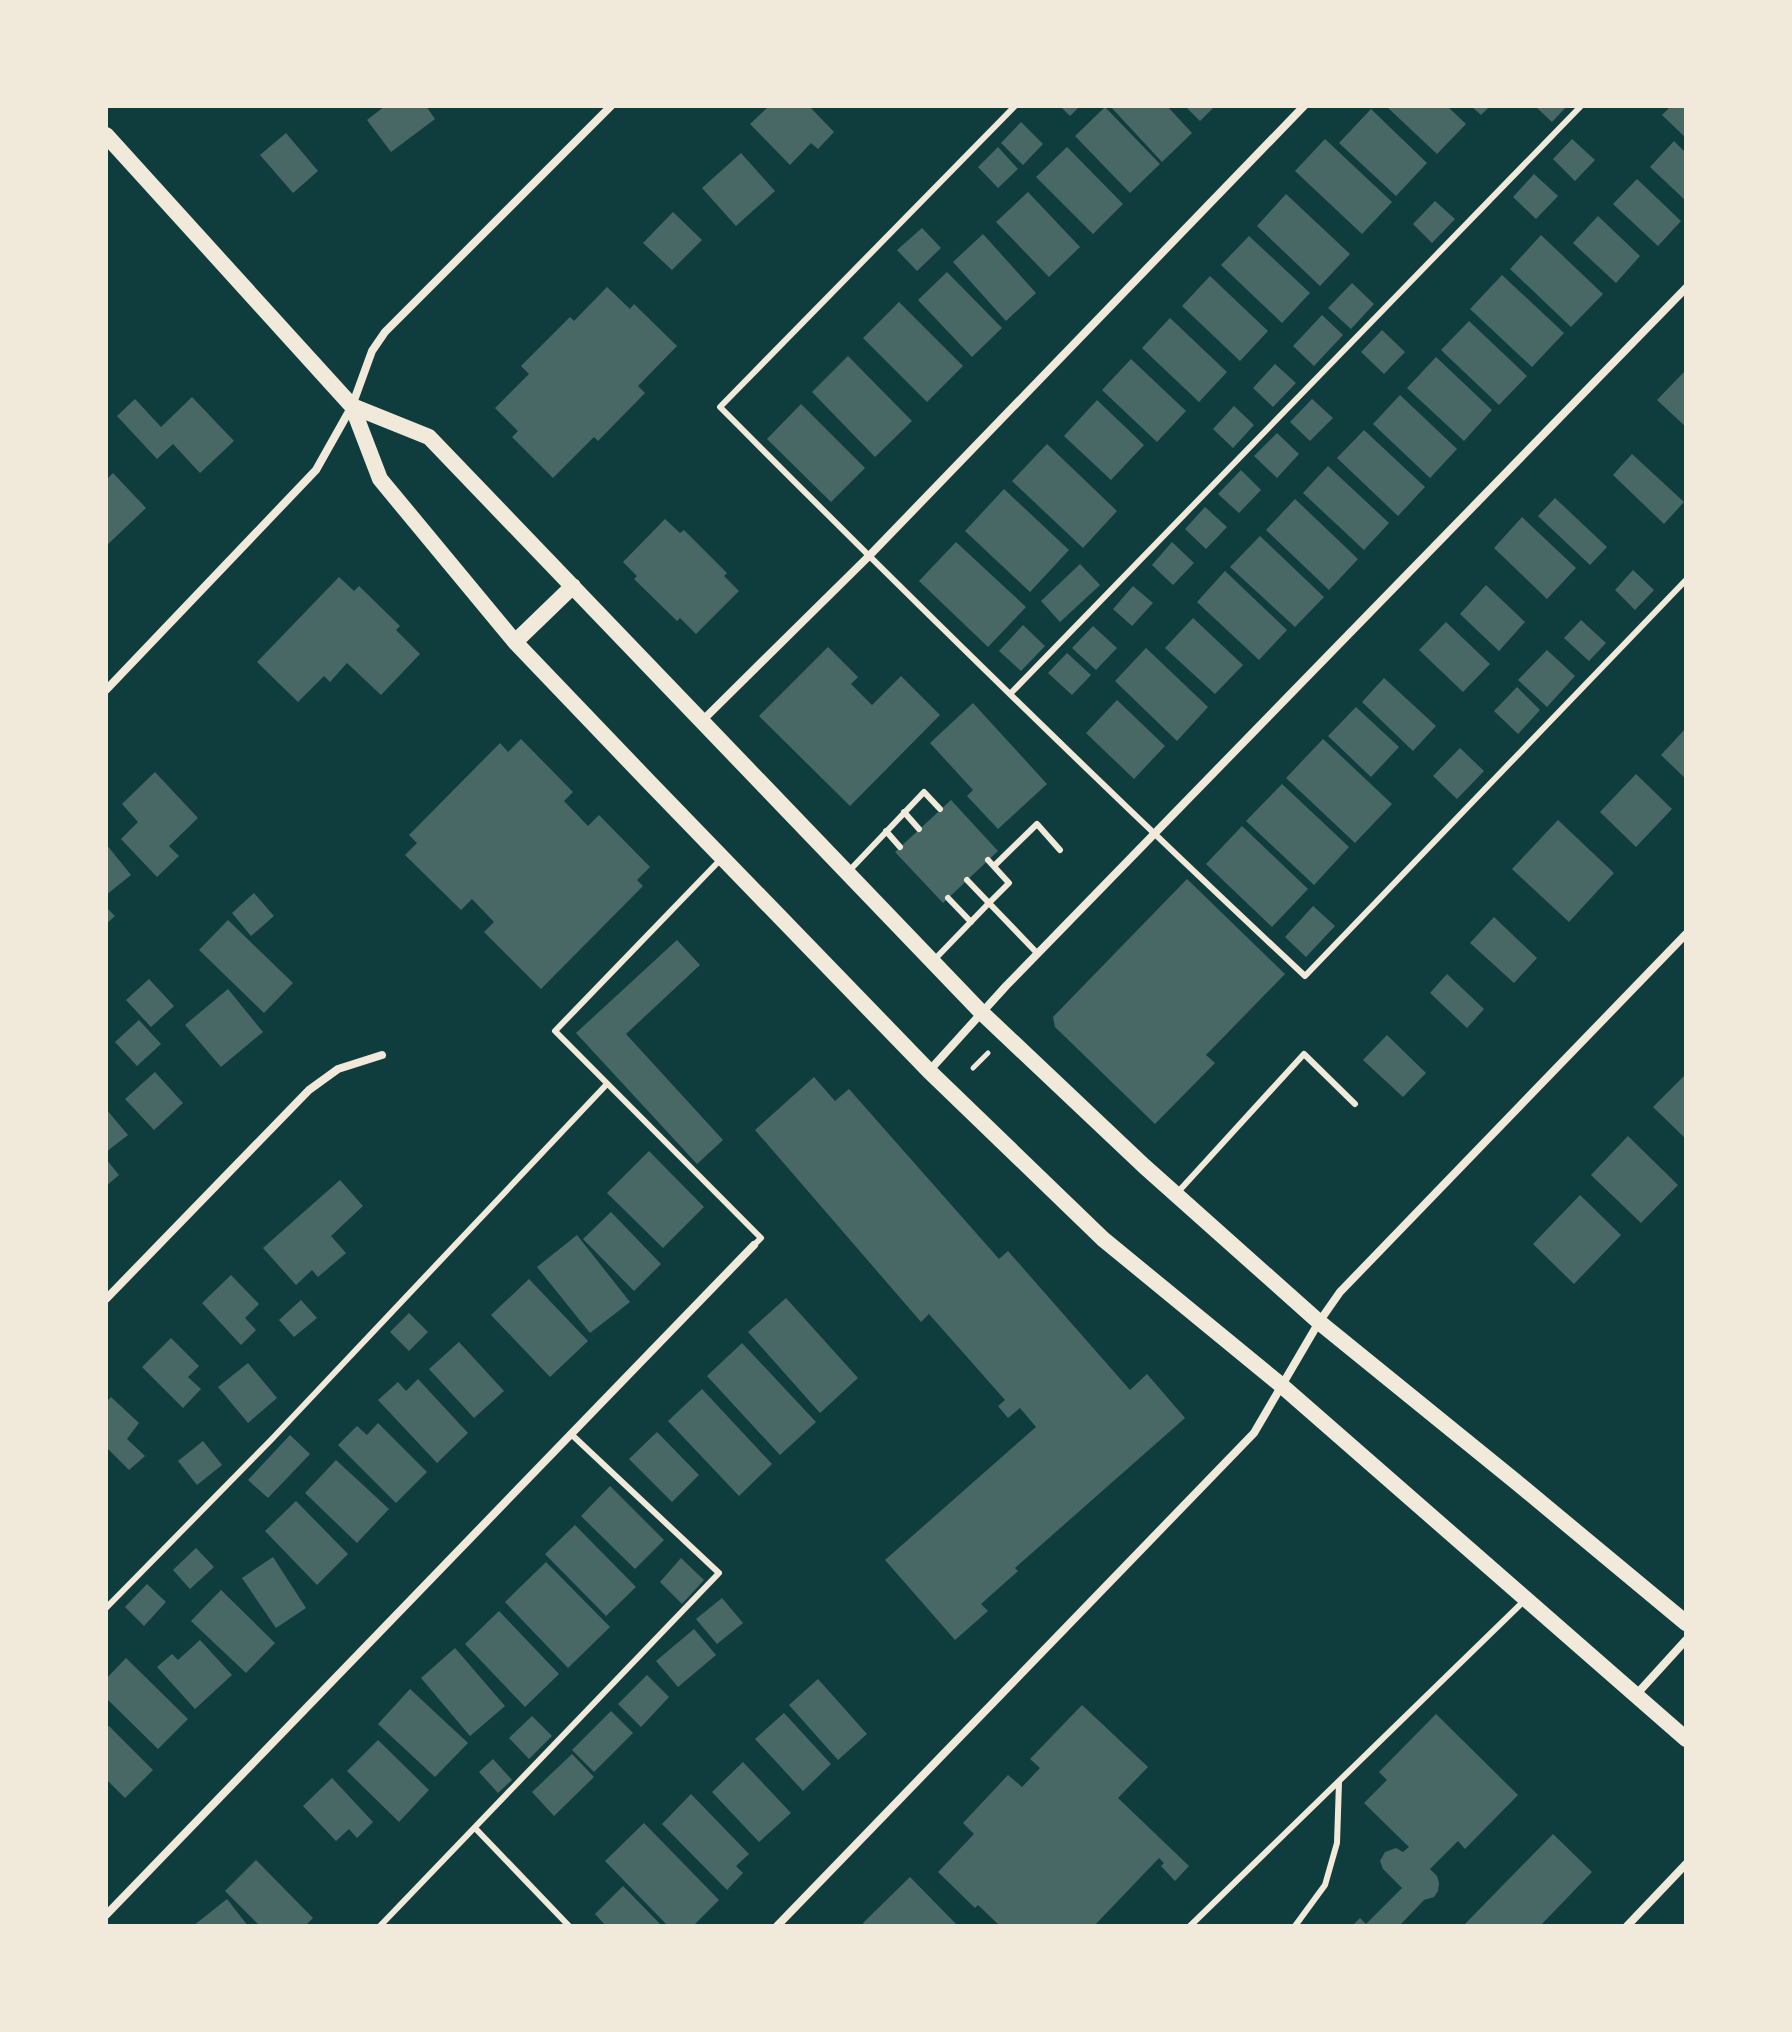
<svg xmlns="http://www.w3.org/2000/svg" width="1792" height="2032" font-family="Mulish,sans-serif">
  <rect width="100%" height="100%" fill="#0f3d3e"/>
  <path fill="#486865" d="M385,106h41l9,13 -44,33 -24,-32z
    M769,106h40l25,26 -16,17 -7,-6 -21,22 -40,-41z
    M1060,106h20l-10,10z
    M1110,106h57l25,27 -30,29z
    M1185,106h30l-15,15z
    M1386,106h61l19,18 -29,30z
    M1471,106h19l-9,9z
    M1535,106h32l-15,16z
    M1671,106h15v32l-24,-23z
    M1105,107l55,57 -30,29 -55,-57z
    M1371,109l56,54 -31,33 -57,-53z
    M1021,122l22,22 -20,21 -22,-22z
    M286,133l32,38 -25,22 -33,-38z
    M1325,139l67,63 -30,32 -67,-63z
    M1572,139l23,21 -20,21 -22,-22z
    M1674,141l12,12v48l-36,-34z
    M998,147l20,22 -20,19 -20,-21z
    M1067,147l56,57 -30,30 -57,-57z
    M741,153l34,38 -39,35 -34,-38z
    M1534,174l24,22 -22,23 -23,-22z
    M1637,179l44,42 -23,25 -45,-42z
    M1028,192l52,55 -31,30 -53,-55z
    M1286,194l64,60 -30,32 -63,-60z
    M1435,201l20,18 -23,24 -19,-19z
    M673,212l29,28 -30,30 -29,-27z
    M1598,216l42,40 -24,27 -43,-40z
    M922,228l19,20 -24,23 -20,-21z
    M983,234l53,59 -30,28 -53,-59z
    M1541,235l62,59 -32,33 -61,-58z
    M1249,236l61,57 -28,30 -61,-58z
    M947,272l55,56 -30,29 -54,-57z
    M1502,275l62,58 -32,34 -62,-58z
    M1210,276l58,55 -28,30 -58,-55z
    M1352,283l22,21 -23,25 -23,-21z
    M607,287l23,22 4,-5 43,42 -39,40 7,7 -47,48 -4,-4 -41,41 -41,-41 6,-6 -23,-23 34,-34 -8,-8 49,-49 4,4z
    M899,302l64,64 -36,36 -64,-64z
    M1322,315l21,20 -29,31 -21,-20z
    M1170,318l57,54 -28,30 -57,-54z
    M1469,321l58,55 -28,29 -58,-55z
    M1382,330l23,22 -21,22 -23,-22z
    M848,356l64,65 -37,36 -63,-65z
    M1436,357l56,53 -28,31 -57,-53z
    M1131,359l55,52 -29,31 -55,-52z
    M1275,364l21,19 -23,24 -20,-19z
    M1684,372l2,2v53l-29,-27z
    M1400,395l57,54 -27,29 -57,-54z
    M192,397l42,44 -34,32 -27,-29 -16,15 -40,-43 18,-17 26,28z
    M1312,399l21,19 -23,23 -20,-19z
    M1097,400l47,45 -33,35 -47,-44z
    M801,404l64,64 -34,34 -64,-63z
    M1234,406l20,19 -21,23 -20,-19z
    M1364,430l61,57 -27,29 -61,-58z
    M1277,433l22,21 -22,24 -23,-22z
    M1047,444l70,67 -34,37 -71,-67z
    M1632,454l52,48 -20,22 -51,-49z
    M1328,466l61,57 -25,27 -61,-57z
    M1241,470l20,20 -22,23 -21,-19z
    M113,473l33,35 -40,38v-66z
    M1004,489l65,61 -39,42 -65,-61z
    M1555,498l52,49 -17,18 -52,-49z
    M1295,499l63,60 -29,31 -63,-60z
    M1205,507l22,20 -21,22 -21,-20z
    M1522,517l54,51 -29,31 -53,-51z
    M665,519l15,14 4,-3 43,43 -3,3 15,15 -43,43 -16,-16 -3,3 -43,-42 3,-3 -14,-14z
    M1260,536l64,61 -29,30 -65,-60z
    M956,542l70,65 -38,40 -69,-66z
    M1172,542l22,21 -21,22 -21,-20z
    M1080,564l20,21 -40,37 -19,-21z
    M1633,570l21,20 -19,20 -20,-20z
    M1225,571l62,59 -28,30 -62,-58z
    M339,577l15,14 5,-5 41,40 -4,4 24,24 -39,41 -34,-32 -17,19 -6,-6 -26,26 -41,-40z
    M1486,585l39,37 -26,29 -39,-37z
    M1133,586l20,17 -21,23 -19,-17z
    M1193,618l50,47 -28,29 -50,-46z
    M1581,620l25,23 -17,18 -25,-23z
    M1446,622l44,42 -27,28 -44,-42z
    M1023,625l22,21 -24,25 -22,-20z
    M1093,626l24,22 -21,22 -24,-22z
    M828,647l30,30 -7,7 21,21 29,-29 39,39 -90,91 -91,-90z
    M1146,648l62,59 -31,34 -62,-60z
    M1547,650l28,26 -28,31 -29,-27z
    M1067,653l24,22 -19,20 -24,-22z
    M1384,678l52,48 -23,25 -51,-49z
    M1517,687l23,23 -22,24 -24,-23z
    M1117,700l48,46 -31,33 -48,-46z
    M973,703l74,81 -49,45 -31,-33 6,-6 -43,-47z
    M1356,707l43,40 -28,30 -43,-41z
    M1686,728v51l-25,-24z
    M521,739l52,53 -9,9 24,25 11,-11 51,52 -13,13 6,6 -102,103 -57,-57 10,-10 -22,-23 -11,11 -56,-55 12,-12 -8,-8 91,-92 8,9z
    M1323,739l69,65 -37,39 -69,-65z
    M1460,748l24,23 -27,28 -24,-23z
    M155,772l43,46 -29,28 10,10 -22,21 -36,-38 17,-17 -16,-18z
    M1636,774l36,35 -36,38 -36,-35z
    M1282,784l67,63 -35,38 -68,-64z
    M951,800l47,51 -55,52 -48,-51z
    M1558,820l56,53 -45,49 -57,-53z
    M1242,826l66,63 -36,38 -66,-63z
    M106,844l25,31 -25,20z
    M1187,879l98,95 -79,81 9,8 -60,61 -100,-97 -2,-10z
    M254,893l20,23 -23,20 -19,-23z
    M1313,906l22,20 -29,31 -21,-20z
    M106,907l9,9 -9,8z
    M1494,917l43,41 -23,25 -44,-40z
    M228,920l65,63 -29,30 -65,-63z
    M677,940l23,25 -74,69 97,106 -26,24 -121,-131z
    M1447,974l37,35 -17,19 -37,-35z
    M149,979l25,27 -23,21 -25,-27z
    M228,989l35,43 -42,35 -36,-42z
    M139,1020l22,24 -24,22 -22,-24z
    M1387,1035l39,38 -23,24 -40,-37z
    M155,1072l28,31 -29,27 -29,-31z
    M1686,1074v65l-33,-32z
    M814,1077l21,24 14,-12 150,170 9,-8 122,139 17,-16 38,44 -170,150 3,3 -37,33 7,7 -33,29 -70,-80 151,-133 -16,-19 -12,10 -10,-12 7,-6 -76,-86 -8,8 -166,-192z
    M106,1109l22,26 -22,17z
    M1628,1136l50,49 -37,38 -50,-48z
    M649,1151l55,56 -41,41 -56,-55z
    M106,1159l13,16 -13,11z
    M340,1180l23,26 -32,30 15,17 -28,24 -6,-7 -16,15 -33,-37z
    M1580,1195l41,40 -47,49 -41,-40z
    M611,1212l50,52 -27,27 -51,-52z
    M577,1235l53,67 -40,31 -53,-66z
    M231,1275l28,29 -14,14 11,12 -15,15 -39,-42z
    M529,1279l59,62 -38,36 -59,-62z
    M786,1298l72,80 -38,35 -72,-81z
    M301,1300l16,18 -23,19 -15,-17z
    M409,1313l19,19 -19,19 -19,-19z
    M171,1338l28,28 -11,11 13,12 -18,19 -41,-41z
    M459,1342l45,49 -30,27 -45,-49z
    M742,1343l74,79 -36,33 -73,-79z
    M248,1363l29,35 -29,25 -30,-36z
    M418,1379l50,54 -31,30 -59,-63 20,-18 8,9z
    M702,1389l70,75 -33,32 -71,-75z
    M111,1397l28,26 -12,16 18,17 -16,14 -23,-23v-45z
    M378,1423l49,49 -31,31 -58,-58 19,-19 10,9z
    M657,1432l42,43 -27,27 -43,-43z
    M290,1435l20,19 -42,44 -20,-18z
    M203,1441l19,24 -25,20 -19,-24z
    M336,1460l53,49 -32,34 -52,-50z
    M610,1486l54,54 -29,29 -54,-53z
    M296,1501l52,53 -31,31 -52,-54z
    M575,1525l61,62 -30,29 -61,-62z
    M196,1548l18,19 -24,22 -17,-19z
    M273,1557l33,51 -30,20 -34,-50z
    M681,1558l23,22 -22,24 -22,-22z
    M546,1562l64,65 -42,41 -63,-66z
    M147,1584l19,18 -22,24 -19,-19z
    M221,1590l54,53 -29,30 -55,-52z
    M722,1598l21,25 -26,21 -21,-25z
    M499,1611l60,63 -34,33 -60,-63z
    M694,1629l22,26 -38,32 -22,-26z
    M200,1640l32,35 -37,34 -38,-42 15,-13 6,6z
    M455,1648l50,58 -35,30 -49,-58z
    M126,1658l62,61 -30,30 -52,-51v-19z
    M647,1675l22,22 -28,30 -23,-23z
    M818,1679l49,55 -29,26 -49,-55z
    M410,1689l58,54 -33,34 -57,-53z
    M1082,1705l66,62 -30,31 71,68 -14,15 -14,-15 3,-3 -5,-5 -65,68h-94l-22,-21 -3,3 -37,-36 36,-38 -11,-11 45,-48 14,12 18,-19 -10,-9z
    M611,1711l22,22 -39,39 -22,-22z
    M784,1713l47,51 -28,27 -48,-52z
    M1436,1714l82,81 -53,54 -7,-8 -28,28 7,7 2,7 -1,8 -4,6 -10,3 -23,24 2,2h-51l8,-8 6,6 36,-36 -19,-19 -3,-8 5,-9 11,-4 7,4 6,-5 -45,-44 23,-23 -8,-8z
    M532,1716l20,20 -23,23 -20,-21z
    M109,1726l44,44 -28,28 -19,-19v-50z
    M378,1740l51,50 -30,32 -52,-51z
    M572,1754l22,23 -40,39 -22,-24z
    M493,1759l19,21 -14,13 -19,-21z
    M743,1762l48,51 -32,29 -47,-50z
    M332,1778l41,44 -16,16 -8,-9 -13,12 -33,-35z
    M691,1794l58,60 -13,12 7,7 -16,17 -65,-66z
    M644,1823l75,77 -26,26h-25l-63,-65z
    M1553,1834l39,38 -52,54h-77z
    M256,1860l57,58 -8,8h-45l-35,-35z
    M910,1877l48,49h-92l-3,-3z
    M623,1886l39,40h-56l-11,-12z
    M227,1899l21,27h-55z"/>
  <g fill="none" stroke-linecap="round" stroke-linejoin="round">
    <path stroke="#f1e9da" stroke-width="5" d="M973,1068l15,-15"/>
    <path stroke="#f1e9da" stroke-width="6" d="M1015,106l-295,301c192,193 386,383 585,569l381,-396
      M1010,694l571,-588
      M904,812l15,17
      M886,831l14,16
      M722,858l-167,173 206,207 -7,7
      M994,866l43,-42 23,26
      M849,871l75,-79 16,17
      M967,880l22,23 20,-20 -21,-23
      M948,898l23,24
      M935,959l54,-56 49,51
      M1178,1192l126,-138 51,50
      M106,1608l165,-168 336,-356
      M475,1828l94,98
      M380,1926l339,-353 -148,-139
      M1190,1926l335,-326
      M1295,1926l30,-41 12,-42 2,-61"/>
    <path stroke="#f1e9da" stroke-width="8" d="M106,690l210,-220 36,-64 20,-55 13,-19 226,-226
      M702,721l167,-165 435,-450
      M929,1071l77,-85 680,-698
      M106,1299l203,-209 29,-21 44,-14
      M1635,1696l51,-56
      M106,1915l648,-670
      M777,1926l477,-493 65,-111 21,-30 346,-358
      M1627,1926l59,-62"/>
    <path stroke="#f1e9da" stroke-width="16" d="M106,135l246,271 28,73 135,163 135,141 279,288 174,168 178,146 405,354
      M352,406l77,31 552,575 163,154 175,156 196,159 171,142
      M515,642l58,-56"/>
  </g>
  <rect width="1792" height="2032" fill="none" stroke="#f1e9da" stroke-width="216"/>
</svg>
